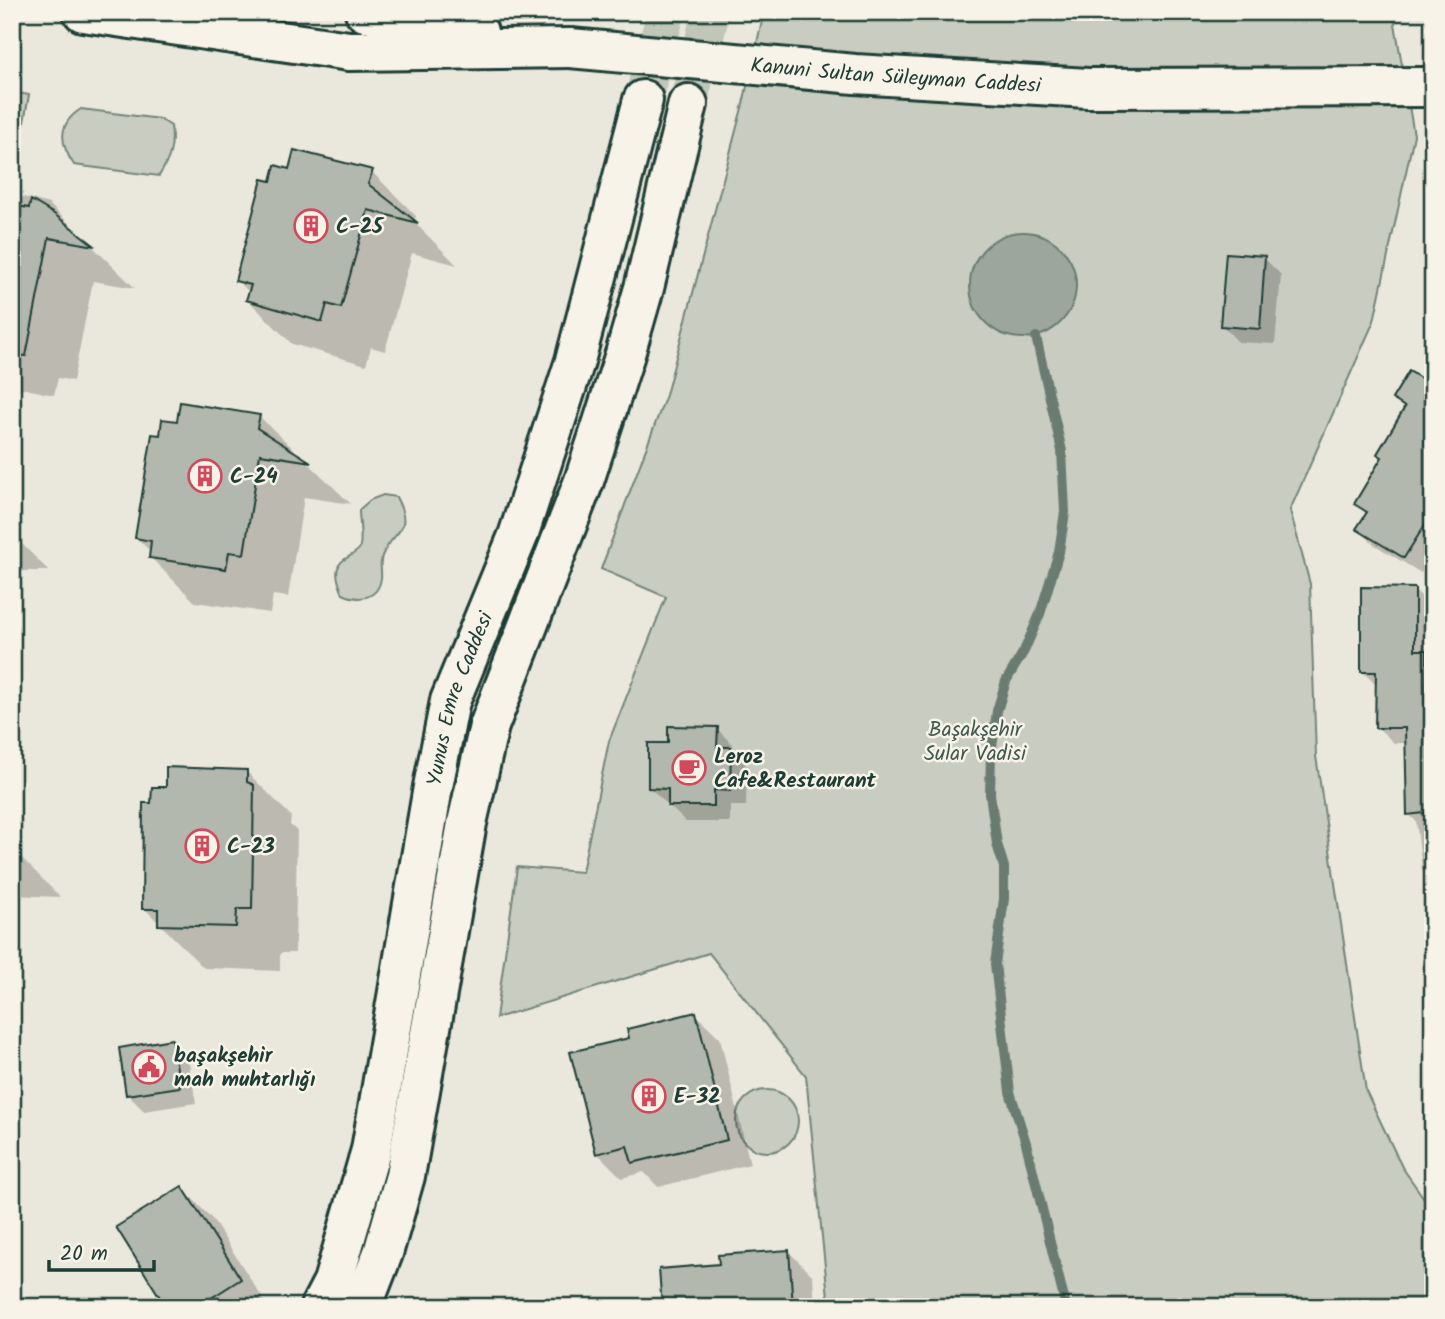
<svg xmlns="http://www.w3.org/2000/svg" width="1445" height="1319" font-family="Kalam,sans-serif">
  <rect width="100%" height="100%" fill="#eae8dd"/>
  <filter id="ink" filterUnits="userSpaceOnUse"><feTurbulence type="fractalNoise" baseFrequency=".0143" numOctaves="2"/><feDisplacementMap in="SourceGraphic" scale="14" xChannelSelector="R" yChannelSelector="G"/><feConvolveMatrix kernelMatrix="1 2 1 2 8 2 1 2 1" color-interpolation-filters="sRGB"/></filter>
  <g filter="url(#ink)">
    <path fill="#c8ccc1" stroke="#74847a" stroke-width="2" d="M764,12h629l21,123 -40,186 -84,189 20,74 6,172 50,335 36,76 31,44v96h-604l-23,-231 -97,-123 -213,65 21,-151 65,5 27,-131 57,-144 -65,-28 65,-174 77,-291z
      M12,92l17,3 -12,65 -5,-1z
      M81,109l79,10 11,7c3,20 -1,33 -12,50l-85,-11c-14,-21 -17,-41 7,-56z
      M383,495l13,2c19,36 -3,32 -14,59 -3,9 0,14 -1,22 -3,22 -23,23 -38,16 -5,-12 -11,-27 2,-35 5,-3 11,-6 14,-10 4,-6 0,-29 0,-39l11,-10z
      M736 1121a31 31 0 1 1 62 0a31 31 0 1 1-62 0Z"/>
    <path fill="#9ca69c" stroke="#6a7c72" stroke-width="2" d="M970 285a53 53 0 1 1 106 0a53 53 0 1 1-106 0Z"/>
    <path fill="#0003" d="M290,171l82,1 44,44 -2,6 43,43 -45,-12 -27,98 -14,-4 -5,18 -74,-21 -44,-44 2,-7 -13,-13 35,-97z
      M12,194l37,10 86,84 -42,-7 -20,100 -15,-3 -4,17 -42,-9z
      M1264,258l17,17 -6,69 -37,-2 -16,-17z
      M1433,365v189l-12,19 -46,-28 -17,-16 9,-14 -11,-11 28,-46 21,-48 -11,-11 30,-17z
      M259,416l92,88 -47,-7 -16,100 -15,-2 -3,18 -75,-11 -44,-44v-6l-14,-14 24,-101 17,-14z
      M12,534l37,37h-37z
      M1415,590l16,16 2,276 -11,-12 -6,-49 -8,-7 -1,-71h-13l-17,-16 1,-40 -16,-16z
      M717,729l16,16v7l14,14 -1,40h-16v16h-44l-36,-34 19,-44z
      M247,772l44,44 -1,9 7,6 -2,122h-15v18l-76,-3 -60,-60 9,-103 15,-16z
      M12,852l7,3 41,42 -48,-2z
      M695,1014l25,24 30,126 -92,23 -14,-15 -22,6 -25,-25z
      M171,1041l17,16 8,46 -52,8 -16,-16z
      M182,1188l31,32 55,87h-100z
      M788,1251l25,25 2,31h-151l57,-41z"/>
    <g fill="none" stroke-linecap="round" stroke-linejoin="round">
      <path stroke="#6a7c72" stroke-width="10" d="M1036,337l26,114 3,61 -6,40 -19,62 -16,37 -18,30 -9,30 -6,43 -1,40 7,50 7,23v32l-9,65 15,128 16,51 40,164"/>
    </g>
    <path fill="#b2b8ae" stroke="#1f3d34" stroke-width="2" d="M294,150l79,20 -5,14 50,39 -50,-13 -27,98 -14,-4 -5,18 -76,-22 5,-15 -16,-4 27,-102 9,2 4,-16 14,4z
      M31,200l23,14 41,32 -46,-8 -23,118 -14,-1v-150l17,3z
      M1226,253l39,3 -5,73 -40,-3z
      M1433,362v150l-29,46 -48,-29 11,-17 -13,-8 28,-47 -5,-3 28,-47 -13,-8 17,-28 13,8z
      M180,402l80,13 -3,13 54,34 -51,-8 -16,100 -15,-2 -3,17 -77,-11 2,-17 -16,-3 17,-104 8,1 2,-16 15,2z
      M1361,587l54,1v62h12l-1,55h7v107l-26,3 -2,-87h-30l1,-56h-15z
      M668,726l50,1 -1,20h14l-1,44 -16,-1v16h-46v-17l-20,-1v-45h20z
      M166,767l81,3v12l7,3 -2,124h-15l-1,18 -78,-2v-16h-16l1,-106h8l1,-16h14z
      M696,1012l31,128 -95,23 -5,-17 -31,8 -26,-102 59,-14 -2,-9z
      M172,1039l8,48 -54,8 -7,-47z
      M182,1186l59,93 -44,28h-31l-50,-80z
      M789,1250l4,57h-131l-3,-38 60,-5 -1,-9z"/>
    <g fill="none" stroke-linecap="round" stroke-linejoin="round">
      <path stroke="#c1c6bb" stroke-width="38" stroke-dasharray="38 19" stroke-linecap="butt" d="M643,100l23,-88
        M688,104l23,-92"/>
      <defs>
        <g id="minor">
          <path id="s1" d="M320,1307l13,-25 38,-132 62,-363 17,-86 68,-165 57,-175 68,-261"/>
          <path d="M362,1307l21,-54 22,-77 62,-353 22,-97 95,-245 41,-127 19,-66 44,-184"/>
        </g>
        <path id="major" d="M83,12l266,39 221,-3
          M365,12l113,20"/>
      </defs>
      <use href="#minor" stroke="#1f3d34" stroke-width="44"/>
      <use href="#major" stroke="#1f3d34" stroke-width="44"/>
      <use href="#minor" stroke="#f7f3e8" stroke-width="38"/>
      <use href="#major" stroke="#f7f3e8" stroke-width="38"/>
      <defs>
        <g id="major-bridge">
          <path id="s2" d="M570,48l285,26 233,14 345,-1"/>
        </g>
      </defs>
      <use href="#major-bridge" stroke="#1f3d34" stroke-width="44" stroke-linecap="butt"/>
      <use href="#major-bridge" stroke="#f7f3e8" stroke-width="38"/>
    </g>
  </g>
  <defs>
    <symbol id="building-ring" viewBox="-11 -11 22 22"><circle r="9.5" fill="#f7f3e8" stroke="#d1495b" stroke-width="1.5"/><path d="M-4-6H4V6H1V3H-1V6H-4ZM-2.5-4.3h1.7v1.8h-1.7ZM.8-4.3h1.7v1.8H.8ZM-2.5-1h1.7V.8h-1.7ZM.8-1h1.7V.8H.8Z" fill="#d1495b"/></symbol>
    <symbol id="cafe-ring" viewBox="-11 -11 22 22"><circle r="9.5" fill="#f7f3e8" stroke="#d1495b" stroke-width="1.5"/><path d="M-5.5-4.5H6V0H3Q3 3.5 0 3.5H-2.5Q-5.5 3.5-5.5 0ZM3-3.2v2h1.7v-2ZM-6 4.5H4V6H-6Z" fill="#d1495b"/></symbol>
    <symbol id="civic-ring" viewBox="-11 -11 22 22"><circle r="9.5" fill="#f7f3e8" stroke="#d1495b" stroke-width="1.5"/><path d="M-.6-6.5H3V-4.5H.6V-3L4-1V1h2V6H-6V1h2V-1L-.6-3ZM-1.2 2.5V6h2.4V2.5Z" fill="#d1495b"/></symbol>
  </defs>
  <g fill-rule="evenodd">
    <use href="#building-ring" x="292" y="207" width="38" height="38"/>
    <use href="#building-ring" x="186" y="457" width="38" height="38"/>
    <use href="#cafe-ring" x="670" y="749" width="38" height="38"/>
    <use href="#building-ring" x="183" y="827" width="38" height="38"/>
    <use href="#civic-ring" x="130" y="1048" width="38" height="38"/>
    <use href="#building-ring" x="630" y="1077" width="38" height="38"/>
  </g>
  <g text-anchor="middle" stroke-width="5" stroke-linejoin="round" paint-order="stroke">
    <g font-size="21" fill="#1f3d34" stroke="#f7f3e8">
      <text dy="7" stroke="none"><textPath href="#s2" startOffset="327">Kanuni Sultan Süleyman Caddesi</textPath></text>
      <text dy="7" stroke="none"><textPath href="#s1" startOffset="626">Yunus Emre Caddesi</textPath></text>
    </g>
    <g font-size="21" font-weight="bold" fill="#1f3d34" stroke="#f7f3e8" text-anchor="start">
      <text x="336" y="233">C-25</text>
      <text x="230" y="483">C-24</text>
      <text x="714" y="763">Leroz<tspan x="714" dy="24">Cafe&amp;Restaurant</tspan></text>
      <text x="227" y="853">C-23</text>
      <text x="174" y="1062">başakşehir<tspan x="174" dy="24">mah muhtarlığı</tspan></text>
      <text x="674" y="1103">E-32</text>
    </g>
    <g font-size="21" fill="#415a50" stroke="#f7f3e8">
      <text x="975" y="736">Başakşehir<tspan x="975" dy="24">Sular Vadisi</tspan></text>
    </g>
  </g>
  <rect width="1445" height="1319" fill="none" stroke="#f7f3e8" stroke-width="42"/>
  <rect x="21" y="21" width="1403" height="1277" fill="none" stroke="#1f3d34" stroke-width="2.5" filter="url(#ink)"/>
  <path d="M49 1260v10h105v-10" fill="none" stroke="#1f3d34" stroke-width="3.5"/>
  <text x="60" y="1260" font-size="21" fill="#1f3d34" stroke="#f7f3e8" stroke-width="5" paint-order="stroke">20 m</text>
</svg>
